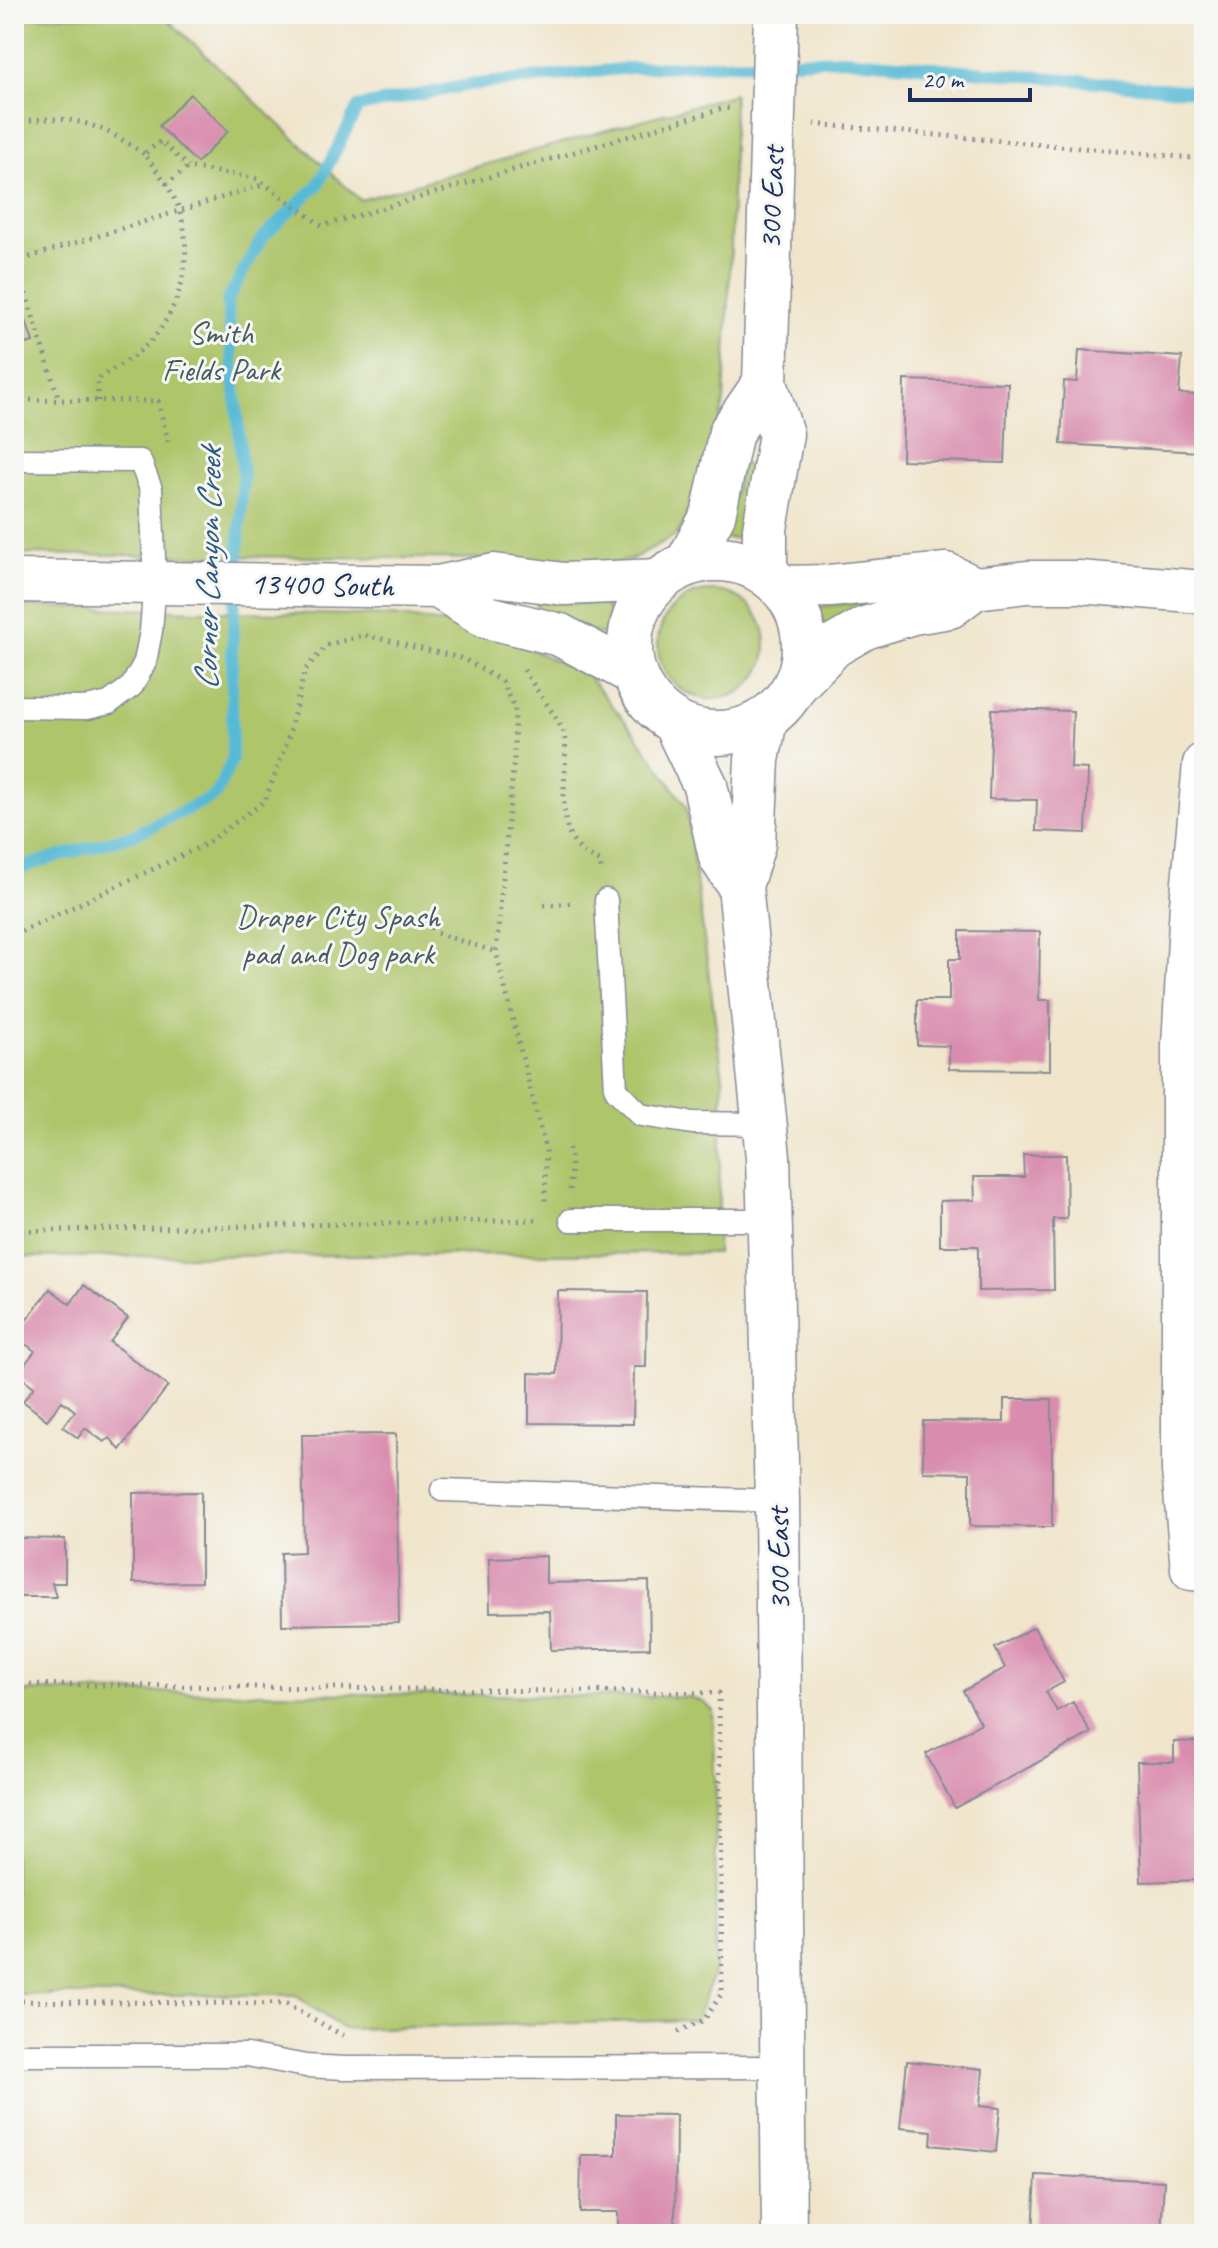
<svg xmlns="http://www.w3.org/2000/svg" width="1218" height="2248" font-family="Caveat,sans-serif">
  <rect width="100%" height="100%" fill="#f6f6f2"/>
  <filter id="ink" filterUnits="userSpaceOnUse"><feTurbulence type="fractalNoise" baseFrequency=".0125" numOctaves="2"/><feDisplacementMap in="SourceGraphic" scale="16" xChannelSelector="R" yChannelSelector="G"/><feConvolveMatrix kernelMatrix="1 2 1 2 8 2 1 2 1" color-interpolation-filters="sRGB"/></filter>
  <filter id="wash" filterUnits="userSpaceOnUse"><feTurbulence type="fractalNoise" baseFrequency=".006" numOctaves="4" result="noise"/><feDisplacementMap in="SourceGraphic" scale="32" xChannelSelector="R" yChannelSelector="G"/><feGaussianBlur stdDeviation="1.8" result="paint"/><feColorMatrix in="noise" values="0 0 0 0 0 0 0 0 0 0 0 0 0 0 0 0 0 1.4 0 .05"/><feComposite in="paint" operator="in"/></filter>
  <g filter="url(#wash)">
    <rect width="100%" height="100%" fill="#f0e5cb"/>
    <path fill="#aec56a" stroke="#647a64" stroke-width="2" d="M162,14l198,186 374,-106 -3,154 -7,153 -21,95 -27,39 -46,25 -53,11 -79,-12 -484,-5v-537z
      M742,464l12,2 -8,72 -23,1z
      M658 645a54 54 0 1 1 108 0a54 54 0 1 1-108 0Z
      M892,599l-67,31 -7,-18 1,-5 6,-1z
      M536,602l67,2 6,7 -4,25 -68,-23z
      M14,606l380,10 94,14 99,45 48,58 51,73 37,272 -6,175 -703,4z
      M26,1691l663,6 14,4 10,10 3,88 -1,170 -19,51 -353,9 -48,-34h-281v-289z"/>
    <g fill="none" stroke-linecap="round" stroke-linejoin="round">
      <path stroke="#57bad5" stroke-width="12" d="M14,873l18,-9 101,-29 82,-39 17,-36v-112l11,-172 -16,-175 35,-63 56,-53 40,-78 110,-22 162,-17 213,-9 361,33"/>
    </g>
    <g id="blocks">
      <path fill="#d98dae" d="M190,94l38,37 -31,32 -38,-37z
        M14,284l19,58 -19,6z
        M1079,350l103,7 -3,37 23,1 -3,57 -138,-8 3,-63 13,1z
        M904,380l104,3 -3,80 -103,-3z
        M992,709l81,2 -2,57 17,1 -2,64 -50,-2 1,-31 -48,-1z
        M960,931l80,1 -1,68h11v70l-101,-1v-23l-32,-1v-45h32v-41h11z
        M1023,1155h43l1,64h-14l1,71 -76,1v-45h-38v-45l35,-1 -1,-23h50z
        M84,1285l44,33 -18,24 58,44 -48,64 -10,-12 -6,4 -19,-14 -7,10 -15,-11 12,-16 -13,-10 -15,19 -24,-19 11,-14 -17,-13 18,-23 -21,-15 36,-47 20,15z
        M558,1291l89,1 -1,75h-12l-1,57 -104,-1v-50l28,1z
        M1004,1399h48v128l-82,-1v-53l-47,-1v-51l81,1z
        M396,1434l3,189 -117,2 -1,-72 23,-1 -2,-117z
        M201,1492v90l-68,1v-90z
        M14,1538l51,1v44h-13l4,14h-42z
        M546,1556v27l103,-2 1,67 -99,2 -1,-39 -60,1 -1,-54z
        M1034,1627l30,55 -18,10 11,19 16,-9 18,31 -136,75 -29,-54 55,-31 -18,-32 42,-23 -10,-20z
        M1204,1741v139l-63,2 -4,-120h37v-20z
        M907,2061l76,8 -3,37 20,2 -4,44 -65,-7 1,-14 -32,-3z
        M616,2114l60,1 -1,119h-57v-22h-38l1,-57h35z
        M1036,2175l128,6 -3,53h-128z
        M61,2231h26v3h-26z"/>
    </g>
  </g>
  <g filter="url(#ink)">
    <use href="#blocks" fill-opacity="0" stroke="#868a94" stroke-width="2"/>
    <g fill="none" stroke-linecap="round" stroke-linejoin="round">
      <defs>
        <path id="service" d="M14,460l126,1 11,28 4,92 -4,50 -6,31 -13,24 -23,17 -22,5 -73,-1
          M606,900l10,190 25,25 51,8 73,1
          M571,1220h199
          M442,1490l335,11
          M14,2055h233l59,11 39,2 439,-1"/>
        <path id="minor" d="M14,581l424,6 56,-12 70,9 96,-4
          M438,587l49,30 73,18 74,39
          M782,587l48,-1 116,-12 29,14 52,-6h52l125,10
          M796,685l38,-39 31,-18 48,-15 37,-6 25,-19
          M1204,764l-13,140 -8,141v425l9,99 12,1"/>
        <path id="secondary" d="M630 646a87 87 0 1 1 174 0a87 87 0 1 1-174 0Z
          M687,564l26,-49 18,-83 34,-49
          M765,572v-43l16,-95 -16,-51 11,-369
          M765,720l-8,40 -4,84 -13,42 28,271 9,344 7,733
          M675,723l30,62 16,72 19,29"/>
      </defs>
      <use href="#service" stroke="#868a94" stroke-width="25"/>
      <use href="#minor" stroke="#868a94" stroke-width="45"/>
      <use href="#secondary" stroke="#868a94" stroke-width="47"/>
      <path stroke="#868a94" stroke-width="5" stroke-dasharray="2 6" stroke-linecap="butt" d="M14,123c54,-11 86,0 130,31
        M814,124l390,35
        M167,184l-23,-30 17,-13 27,26
        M14,255l45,145
        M14,262l252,-78
        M14,400l144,1 11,44
        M98,401l-1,-22c12,-8 25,-15 37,-23 43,-33 62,-92 46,-144 -3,-10 -9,-19 -13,-28l21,-17 70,12 64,47 403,-118 8,1
        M524,670c8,14 38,54 40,63 8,45 -20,108 36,128l1,9
        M544,905l31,-2
        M427,921l9,12 60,19
        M14,935l190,-90 61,-44 22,-59 18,-72 22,-25 38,-10 99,24 37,22 14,28 -1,49 -18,194 50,200 -1,50
        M569,1148l2,12 -1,31
        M14,1231l527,-11
        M14,1684l705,9 3,300 -18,27 -31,14
        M14,2001l272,3 58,32"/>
      <use href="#service" stroke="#fff" stroke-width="22"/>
      <use href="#minor" stroke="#fff" stroke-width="42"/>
      <use href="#secondary" stroke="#fff" stroke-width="44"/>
    </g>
  </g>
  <g text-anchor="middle" stroke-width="6" stroke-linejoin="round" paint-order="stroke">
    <g font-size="32" fill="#1b2f5e" stroke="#f6f6f2">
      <text transform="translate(771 198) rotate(-88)" y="11">300 East</text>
      <text transform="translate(322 584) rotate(1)" y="11">13400 South</text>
      <text transform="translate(778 1559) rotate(-91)" y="11">300 East</text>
    </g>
    <g font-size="32" fill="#475c62" stroke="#f6f6f2">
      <text x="221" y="343">Smith<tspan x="221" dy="37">Fields Park</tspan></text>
      <text x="338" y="927">Draper City Spash<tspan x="338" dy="37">pad and Dog park</tspan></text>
    </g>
    <g font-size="34" font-style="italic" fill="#2d5982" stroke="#f6f6f2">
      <text transform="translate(207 569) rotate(-89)" y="12">Corner Canyon Creek</text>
    </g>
  </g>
  <rect width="1218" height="2248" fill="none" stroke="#f6f6f2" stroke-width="48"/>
  <path d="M910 88v12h120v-12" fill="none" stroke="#1b2f5e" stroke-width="4"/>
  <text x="922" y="88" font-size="24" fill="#1b2f5e" stroke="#f6f6f2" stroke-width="6" paint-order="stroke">20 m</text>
</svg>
